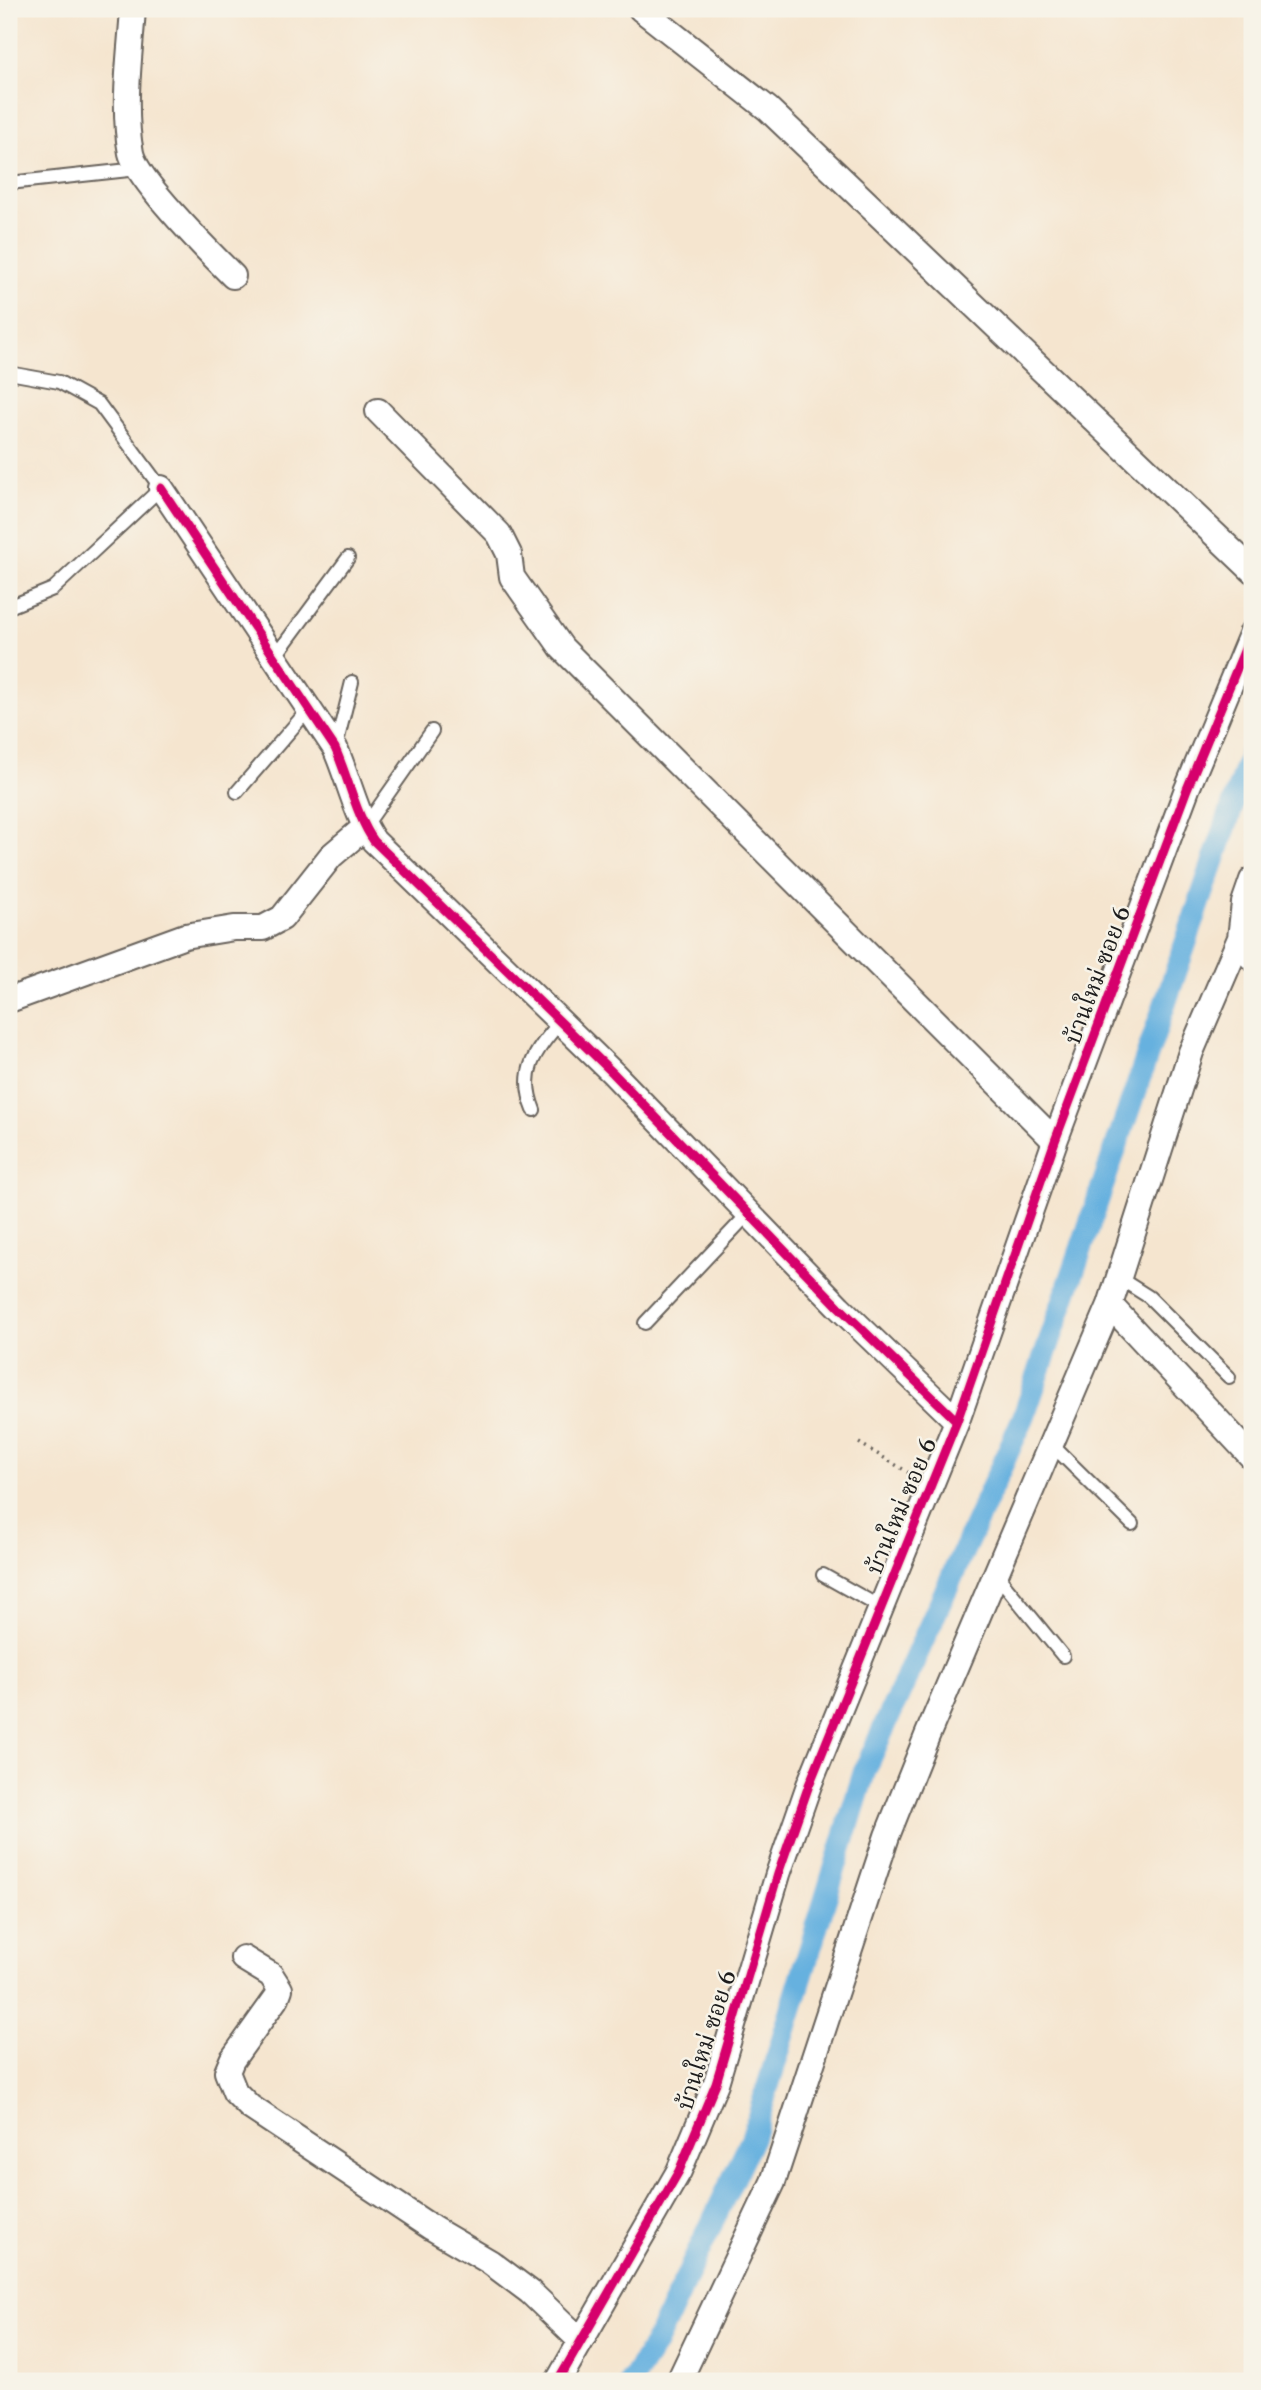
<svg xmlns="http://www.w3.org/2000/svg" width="1261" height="2390" font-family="'Libre Caslon Text','Noto Serif Thai',serif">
  <rect width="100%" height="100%" fill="#f7f3e8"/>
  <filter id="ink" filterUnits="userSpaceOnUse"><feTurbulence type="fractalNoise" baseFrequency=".0143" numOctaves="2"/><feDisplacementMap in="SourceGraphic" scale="14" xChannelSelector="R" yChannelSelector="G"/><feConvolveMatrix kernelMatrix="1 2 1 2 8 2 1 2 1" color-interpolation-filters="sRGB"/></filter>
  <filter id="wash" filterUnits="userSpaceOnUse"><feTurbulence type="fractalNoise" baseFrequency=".00686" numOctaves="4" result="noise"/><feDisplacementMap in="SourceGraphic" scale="28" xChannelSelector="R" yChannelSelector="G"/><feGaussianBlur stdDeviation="1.57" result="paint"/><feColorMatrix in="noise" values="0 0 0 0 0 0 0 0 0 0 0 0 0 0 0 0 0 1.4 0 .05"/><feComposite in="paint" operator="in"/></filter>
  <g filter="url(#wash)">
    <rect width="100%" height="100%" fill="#f5e5cf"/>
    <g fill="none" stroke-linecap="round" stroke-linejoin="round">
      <path stroke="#66b1df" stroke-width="23" d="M631,2381l23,-35 98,-208 113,-368 159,-354 228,-667"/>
    </g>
  </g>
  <g filter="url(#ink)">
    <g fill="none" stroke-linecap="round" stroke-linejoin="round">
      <defs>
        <path id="lane" d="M9,183l129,-14
          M9,373l50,9 40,22 62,84 -108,101 -44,18
          M274,658l74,-100
          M336,746l16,-64
          M237,792l71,-82
          M364,828l68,-97
          M534,1110c-16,-39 2,-59 26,-88
          M1119,1278l30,19 80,80
          M645,1323l104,-110
          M1051,1444l81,80
          M996,1574l67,82
          M823,1575l57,32"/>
        <path id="street" d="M133,9c-3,47 -11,98 -2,144 6,27 80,101 102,123
          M641,9l127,100 484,461
          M378,411l121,123 10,20 3,23 50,71 493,493
          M161,488l174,260c13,29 22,70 39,93l239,232 226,234 118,114
          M1252,880l-8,23 -4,35 12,20
          M9,1000l176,-64 49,-8h29l19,-10 49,-62 33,-28
          M1110,1305l142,152
          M243,1958l28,17 9,14 -3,8 -45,63 -5,12 8,20 15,15 182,121 58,34 40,30 51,49
          M558,2381l121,-210 37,-88 62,-209 31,-89 148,-364 98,-280 132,-352 65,-157
          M679,2381l94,-199 114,-346 40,-100 183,-431 81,-253 49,-114"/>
      </defs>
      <use href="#lane" stroke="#68625b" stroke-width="16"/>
      <use href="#street" stroke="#68625b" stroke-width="28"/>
      <path stroke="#68625b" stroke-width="3.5" stroke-dasharray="2 5" stroke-linecap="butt" d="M859,1443l52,31"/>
      <use href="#lane" stroke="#fff" stroke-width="12"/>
      <use href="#street" stroke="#fff" stroke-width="24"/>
      <defs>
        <path id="cycleway" d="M161,488l174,260c13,29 22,70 39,93l239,232 226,234 118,114
          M558,2381l121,-210 37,-88 62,-209 31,-89 148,-364 98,-280 132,-352 65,-157"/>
      </defs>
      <use href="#cycleway" stroke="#f7f3e8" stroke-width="13"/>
      <use href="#cycleway" stroke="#d6006c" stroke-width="9"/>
    </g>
  </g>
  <g text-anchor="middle" stroke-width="5" stroke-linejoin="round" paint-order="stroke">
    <g font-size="23" fill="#1c1c1c" stroke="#f7f3e8">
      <text transform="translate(1097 975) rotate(-69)" y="8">บ้านใหม่ ซอย 6</text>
      <text transform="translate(901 1506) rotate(-67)" y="8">บ้านใหม่ ซอย 6</text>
      <text transform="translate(706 2040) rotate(-72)" y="8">บ้านใหม่ ซอย 6</text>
    </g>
  </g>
  <rect width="1261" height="2390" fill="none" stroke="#f7f3e8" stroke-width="35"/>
</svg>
